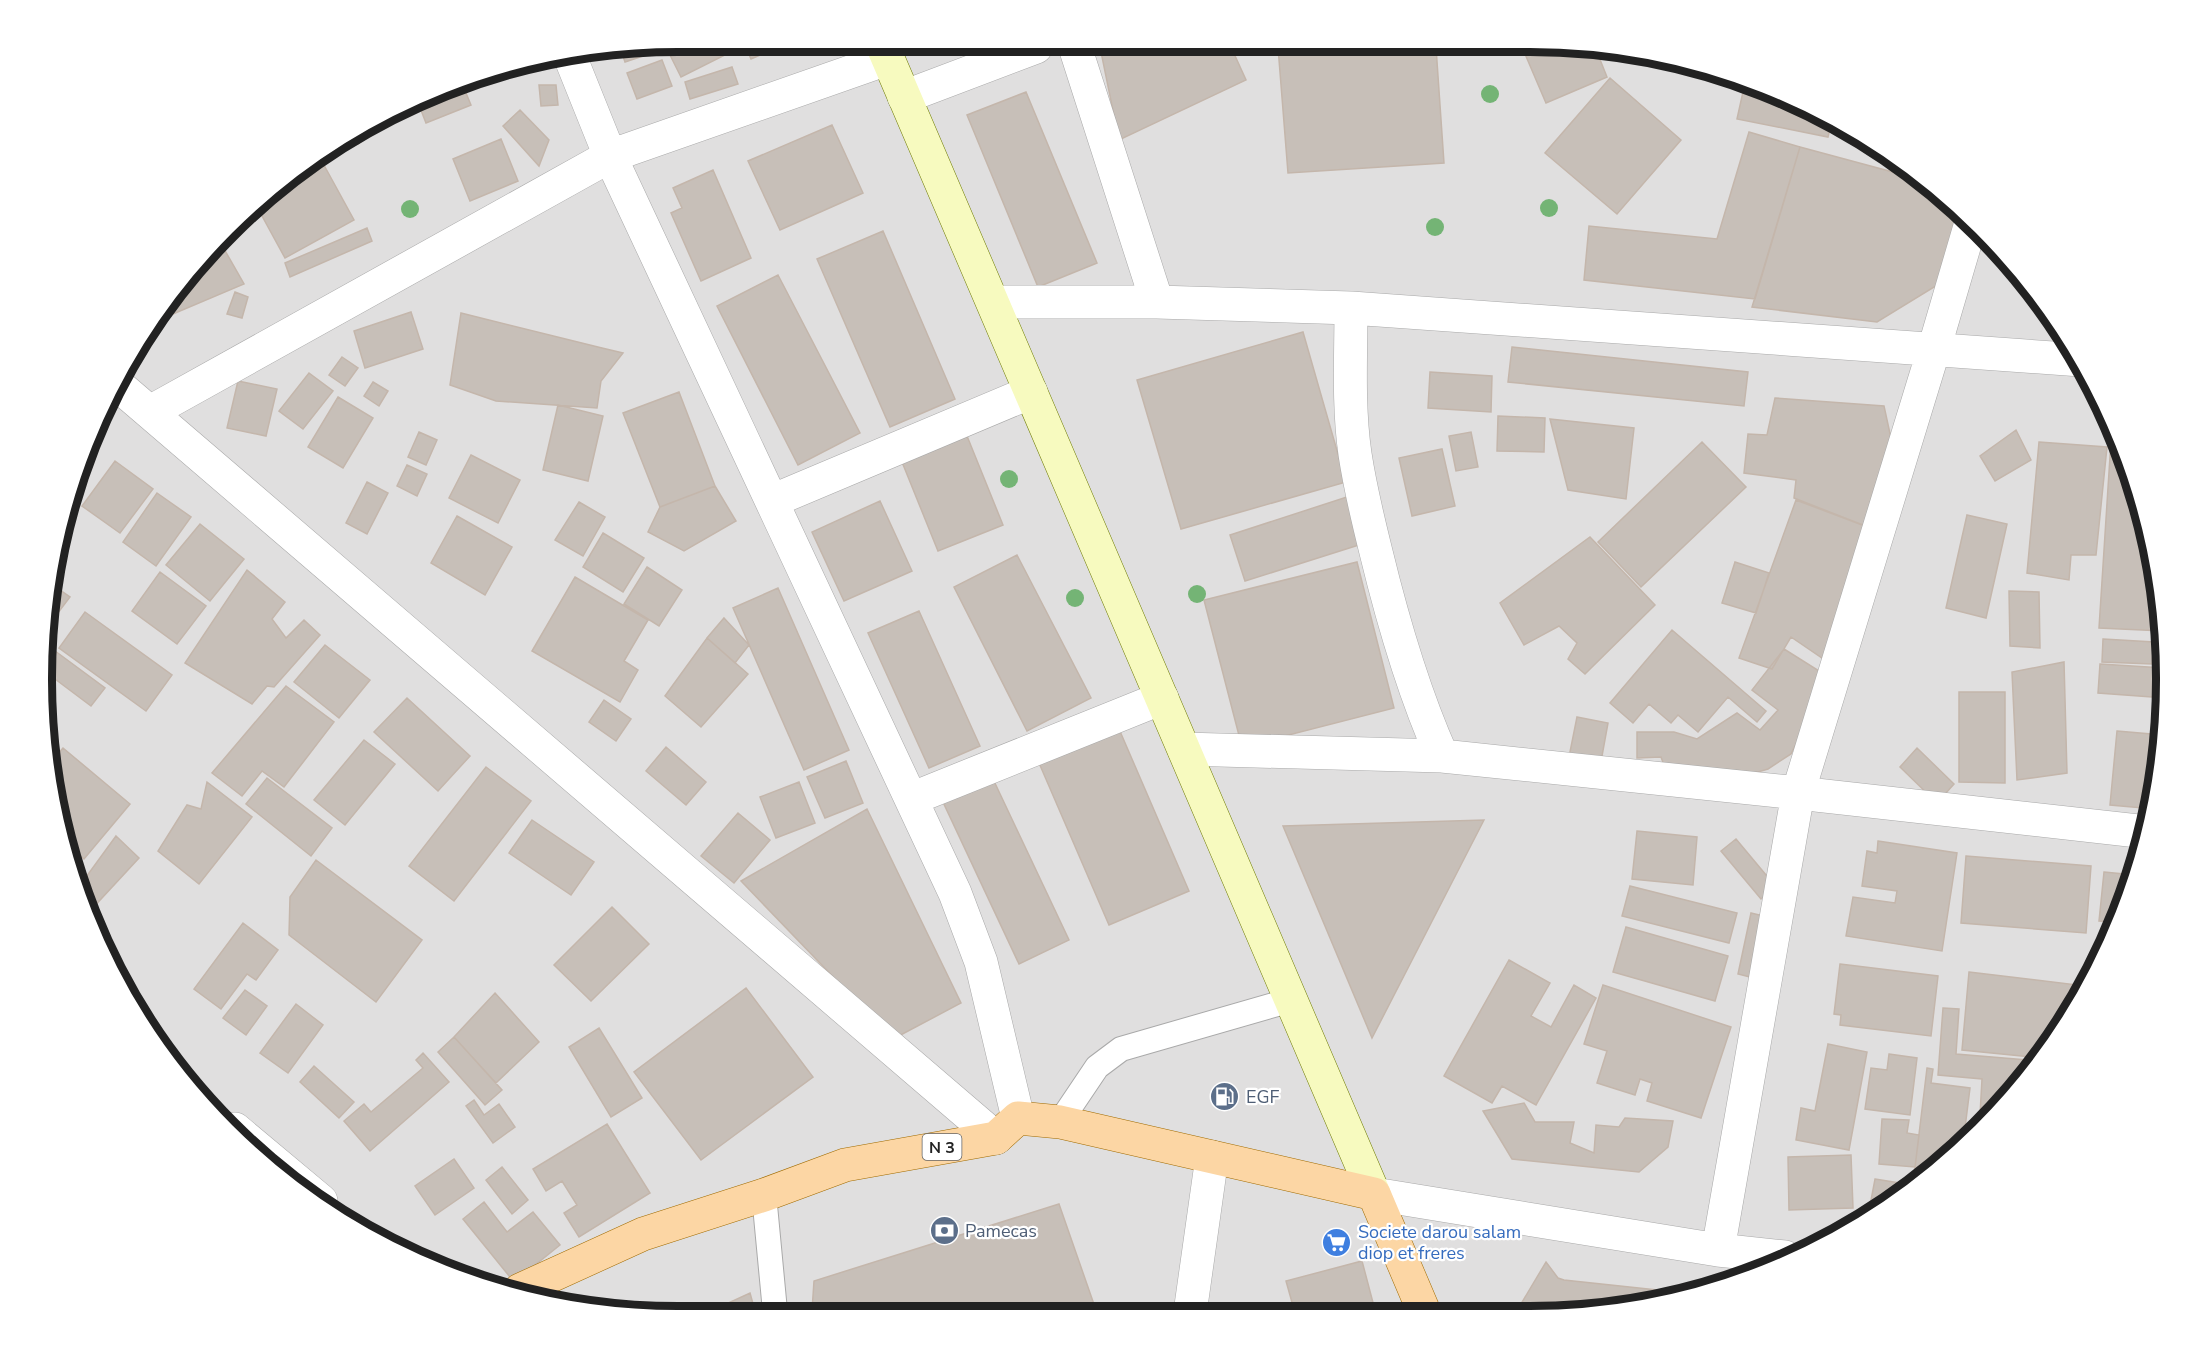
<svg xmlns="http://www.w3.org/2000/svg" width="2209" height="1358" font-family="'Nunito Sans',sans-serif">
  <rect width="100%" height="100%" fill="#f2efe9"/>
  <path fill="#e0dfdf" d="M1613,47l160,43 145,83 91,86 72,101 52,114 28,122 5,124 -21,124 -44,116 -65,107 -86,91 -102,73 -153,63 -123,21 -976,-4 -160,-43 -144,-83 -119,-118 -65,-106 -32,-78 -29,-121 -5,-83 6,-83 28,-121 74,-150 78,-96 63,-56 106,-65 78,-32 121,-28z"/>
  <path fill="#c7bfb8" stroke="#c4b6ab" stroke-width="1.5" d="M620,47h34l1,5 -30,10z
    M666,47h55l4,8 -44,22z
    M746,47h33l-28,12z
    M1100,47h131l15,33 -127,60z
    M1278,47h158l8,116 -156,10z
    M1522,47h73l12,30 -61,26z
    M662,60l10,26 -35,13 -10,-26z
    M732,67l6,17 -48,15 -5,-17z
    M1610,78l71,62 -64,74 -72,-61z
    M461,81l10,24 -45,18 -9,-23z
    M1745,83l28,7 58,34 -3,13 -91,-18z
    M539,85h17l2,20 -17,1z
    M1026,92l71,171 -59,24 -71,-172z
    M520,110l29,30 -10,26 -36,-40z
    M377,121l4,6 -23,17 -6,-8z
    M832,125l31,68 -83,37 -32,-69z
    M1749,132l51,15 -45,152 -171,-19 5,-54 128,13z
    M501,139l17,42 -48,20 -17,-42z
    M1800,147l126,34 34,32 -21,71 -62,38 -125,-15z
    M319,156l35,64 -69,38 -29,-53 35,-32z
    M713,170l38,88 -50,23 -30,-68 11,-5 -9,-20z
    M367,228l5,13 -82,36 -5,-14z
    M883,231l72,168 -65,28 -73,-168z
    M219,240l25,44 -71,30h-14z
    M778,275l82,158 -62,32 -81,-159z
    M235,292l13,5 -6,21 -15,-4z
    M411,312l12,37 -58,19 -11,-37z
    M461,313l141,35 21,5 -22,28 -4,27 -101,-7 -46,-16z
    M1303,332l43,150 -165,47 -44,-149z
    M1512,347l236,25 -4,34 -236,-24z
    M342,357l16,11 -13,18 -16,-11z
    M1430,372l62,4 -1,36 -63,-4z
    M309,373l24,18 -30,38 -24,-18z
    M238,381l39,8 -11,47 -39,-8z
    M373,382l15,9 -9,15 -15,-10z
    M679,392l36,94 -55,21 -37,-94z
    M338,397l35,21 -30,50 -35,-21z
    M1775,398l109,8 10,46 -26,75 -74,-29 2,-18 -52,-7 4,-39 19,1z
    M558,405l45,11 -15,65 -45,-11z
    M1498,416l47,2 -1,34 -47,-1z
    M1550,419l84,9 -8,71 -58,-9z
    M2016,430l15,30 -36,21 -15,-25z
    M419,432l18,8 -11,25 -18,-8z
    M1471,432l7,35 -22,4 -7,-35z
    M967,436l36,89 -65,26 -36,-89z
    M2117,440l16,34 28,122 2,35 -64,-3 12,-187z
    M1702,442l44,45 -105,100 -43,-45z
    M2039,442l68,5 -11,108h-25l-2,25 -42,-7z
    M1442,449l13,57 -43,10 -13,-58z
    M471,455l49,25 -22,43 -49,-25z
    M115,461l38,28 -33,44 -38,-27z
    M407,465l20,9 -10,22 -20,-10z
    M367,482l21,11 -21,41 -21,-11z
    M715,486l21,35 -52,30 -36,-19 12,-25z
    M157,493l34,24 -35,49 -33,-24z
    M1347,497l15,47 -117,37 -15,-46z
    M1796,500l74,28 -45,132 -34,-23 -19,32 -33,-11z
    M880,501l32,70 -68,30 -32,-69z
    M579,502l26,15 -22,39 -28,-16z
    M1967,515l40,9 -21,94 -40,-10z
    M457,516l55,31 -27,48 -54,-32z
    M200,524l44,35 -34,42 -44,-36z
    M603,533l41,25 -21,34 -40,-25z
    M1590,537l65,68 -70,69 -17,-15 9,-16 -18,-17 -35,19 -24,-42z
    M1017,555l74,143 -64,33 -73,-144z
    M1357,562l37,146 -152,39 -38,-147z
    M1735,562l34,11 -13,40 -34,-10z
    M647,567l35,23 -23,36 -35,-22z
    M247,570l38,32 -13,17 14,19 18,-18 16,15 -46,52 -7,-1 -15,18 -67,-41z
    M160,572l46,34 -29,38 -45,-33z
    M575,577l73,43 -24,41 14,9 -18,32 -88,-51z
    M50,583l20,14 -25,33 3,-34z
    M778,588l71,162 -45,20 -71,-162z
    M2009,591l30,1 1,56 -30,-2z
    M919,611l61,135 -51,22 -61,-135z
    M85,612l87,63 -26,36 -87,-63z
    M724,618l25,27 -14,18 -28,-25z
    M1672,630l94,81 -9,11 -29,-25 -30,35 -20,-17 -7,8 -22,-19 -16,19 -23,-20z
    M707,638l41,36 -47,53 -36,-31z
    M2103,639l51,3 -2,22 -50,-2z
    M47,645l58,43 -14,18 -48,-36 1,-22z
    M325,645l45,35 -31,38 -45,-36z
    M1784,649l40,25 -16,45 -17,35 -23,15 -34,10 -66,-3 -7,-19 -24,1v-26h37l23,7 40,-26 23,17 18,-20 -26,-20z
    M2064,662l3,111 -50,7 -5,-108z
    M2100,664l64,4 1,30 -67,-5z
    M286,686l48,36 -50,65 -22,-16 -20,25 -30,-23z
    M1959,692h46v91l-46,-1z
    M407,698l63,58 -32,35 -64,-59z
    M604,700l27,19 -15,22 -27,-19z
    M1577,717l31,6 -8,44 -32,-5z
    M1119,729l70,162 -80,34 -70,-162z
    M2117,731l34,3 -8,74 -33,-3z
    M364,740l31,24 -50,61 -31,-25z
    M666,747l40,35 -20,23 -40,-34z
    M63,748l67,56 -46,55 -17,-15 -19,-79z
    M1917,748l37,36 -17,19 -37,-36z
    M846,761l17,42 -38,15 -18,-41z
    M486,767l45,34 -77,100 -45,-35z
    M267,778l65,50 -21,28 -65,-52z
    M993,779l76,161 -50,24 -76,-162z
    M207,782l45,35 -53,67 -41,-33 29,-46 14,4z
    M799,782l16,41 -39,15 -16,-41z
    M867,809l94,194 -68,36 -152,-158z
    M738,813l32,27 -36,43 -33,-27z
    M532,820l62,42 -23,33 -62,-42z
    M1484,820l-112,218 -89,-212z
    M1637,831l60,6 -4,48 -61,-6z
    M116,836l23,22 -51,55 -10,-25z
    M1736,839l40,48 -15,12 -40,-48z
    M1878,841l79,12 -15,98 -96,-15 7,-39 42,6 2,-12 -35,-5 5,-35 10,2z
    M1966,856l125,10 -5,67 -125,-10z
    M316,860l106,80 -46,62 -87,-67 1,-38z
    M2104,872l30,3 -18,47 -17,-1z
    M1630,886l107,27 -8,30 -107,-27z
    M612,907l37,37 -58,57 -37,-36z
    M1751,913l21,5 -14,61 -20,-5z
    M243,923l35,27 -22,30 -9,-6 -26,35 -27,-20z
    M1626,927l102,29 -13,45 -102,-29z
    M1509,960l41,23 -19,33 20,11 23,-42 22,13 -60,107 -34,-19 -10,17 -48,-27z
    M1840,964l98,12 -7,60 -91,-11 1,-10 -7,-1z
    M1969,972l117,14 -45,72 -79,-8z
    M1603,985l128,42 -30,91 -54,-17 5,-18 -12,-4 -5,16 -38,-12 10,-32 -23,-7z
    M746,988l67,89 -112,83 -67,-88z
    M245,990l22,16 -21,29 -23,-17z
    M495,993l44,49 -43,41 -42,-46z
    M296,1004l27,21 -35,48 -28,-20z
    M1943,1008l16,1 -3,45 83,7 -50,55 -9,-1 2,-36 -44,-4z
    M599,1028l43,70 -31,19 -42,-70z
    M454,1037l48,53 -17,15 -47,-53z
    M1828,1044l39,8 -18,98 -53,-10 5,-32 14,3z
    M423,1053l26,29 -79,69 -26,-30 20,-17 7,8 52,-44 -7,-8z
    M1889,1054l28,4 -7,57 -45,-6 6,-41 16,2z
    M314,1066l40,36 -15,16 -39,-36z
    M1927,1068l6,1 -2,14 39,5 -7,56 -13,14 -37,26z
    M474,1100l10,15 15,-11 16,23 -22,16 -27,-37z
    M1524,1103l11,19h39l-4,21 24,10 2,-28 23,2 6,-9 48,3 -5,26 -29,25 -127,-13 -29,-48z
    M1882,1119l27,1 -2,13 12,2 -4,32 -36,-3z
    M607,1124l43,69 -71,44 -15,-24 13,-8 -15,-24 -16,10 -13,-22z
    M1851,1155l2,53 -64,2 -1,-53z
    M454,1159l20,29 -39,27 -20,-29z
    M502,1167l26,33 -16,14 -26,-34z
    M1875,1179l37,6 -43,31h-1z
    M484,1202l23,30 26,-20 27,33 -46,37 -51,-63z
    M1059,1204l38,109 -285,-2 2,-30z
    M1362,1261l14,53 -81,-1 -9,-32z
    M1546,1262l12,16 6,2 131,14 -123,21 -57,-1z
    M750,1293l5,18h-44z"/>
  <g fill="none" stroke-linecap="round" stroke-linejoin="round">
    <defs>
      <path id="service" d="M1060,1122l37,-55 24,-18 170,-49
        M764,1195l11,116"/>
      <path id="minor" d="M1075,47l82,255
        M569,54l41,102 345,737 26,69 37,156
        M904,97l132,-50
        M993,302h164l194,6 730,52
        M1351,308c0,48 -3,98 4,146 5,33 13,66 21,98 17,70 37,139 66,204
        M119,386l877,752
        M150,412l460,-256 277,-97
        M772,501l259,-109
        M1184,749l258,7 356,37 349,39
        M911,799l251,-101
        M235,1129l86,72
        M1374,1194l344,56 67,7
        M1718,1250l80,-457 136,-444 37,-126
        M1190,1313l22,-156"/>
      <path id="secondary" d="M883,47l491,1147"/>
      <path id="primary" d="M520,1290l123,-56 121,-39 81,-30 151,-27 22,-20 42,4 314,72 51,120"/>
    </defs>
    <use href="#service" stroke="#a9a9a9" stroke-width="26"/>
    <use href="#minor" stroke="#a9a9a9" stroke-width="34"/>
    <use href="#secondary" stroke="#707d05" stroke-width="34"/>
    <use href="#primary" stroke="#a06b00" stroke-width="34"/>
    <use href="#service" stroke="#fff" stroke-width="24"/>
    <use href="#minor" stroke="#fff" stroke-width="33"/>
    <use href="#secondary" stroke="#f7fabf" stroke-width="33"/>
    <use href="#primary" stroke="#fcd6a4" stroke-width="33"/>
  </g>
  <g fill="#74b475">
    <circle cx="1490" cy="94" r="9"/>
    <circle cx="1549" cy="208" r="9"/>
    <circle cx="410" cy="209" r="9"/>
    <circle cx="1435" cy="227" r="9"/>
    <circle cx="1009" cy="479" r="9"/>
    <circle cx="1197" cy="594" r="9"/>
    <circle cx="1075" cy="598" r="9"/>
  </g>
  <defs>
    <symbol id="fuel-disc" viewBox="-11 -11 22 22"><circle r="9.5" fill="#5c6f8a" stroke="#fff"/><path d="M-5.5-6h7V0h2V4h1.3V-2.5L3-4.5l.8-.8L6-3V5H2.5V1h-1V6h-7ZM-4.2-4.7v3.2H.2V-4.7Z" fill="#fff"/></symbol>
    <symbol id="bank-disc" viewBox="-11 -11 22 22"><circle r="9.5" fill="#5c6f8a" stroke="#fff"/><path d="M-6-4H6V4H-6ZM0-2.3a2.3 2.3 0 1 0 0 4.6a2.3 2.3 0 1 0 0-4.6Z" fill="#fff"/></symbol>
    <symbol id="supermarket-disc" viewBox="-11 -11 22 22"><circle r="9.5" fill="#3f7fe0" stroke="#fff"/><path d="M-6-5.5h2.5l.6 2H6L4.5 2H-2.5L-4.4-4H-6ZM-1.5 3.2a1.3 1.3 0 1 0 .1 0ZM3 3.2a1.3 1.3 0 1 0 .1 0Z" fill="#fff"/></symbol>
  </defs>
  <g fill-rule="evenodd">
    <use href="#fuel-disc" x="1208" y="1080" width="33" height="33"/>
    <use href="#bank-disc" x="928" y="1214" width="33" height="33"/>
    <use href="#supermarket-disc" x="1320" y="1226" width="33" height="33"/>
  </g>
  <g text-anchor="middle" stroke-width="4.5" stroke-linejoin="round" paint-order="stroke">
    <rect fill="#fff" stroke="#646464" stroke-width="1.5" x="922.5" y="1134" width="39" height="26" rx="4.5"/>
    <g font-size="16" font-weight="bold" fill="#222">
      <text x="942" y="1153">N 3</text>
    </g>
    <g font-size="18" fill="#4e5e75" stroke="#fff" text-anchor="start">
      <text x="1246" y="1103">EGF</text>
      <text x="965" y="1237">Pamecas</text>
    </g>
    <g font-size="18" fill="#366cbe" stroke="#fff" text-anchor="start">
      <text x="1358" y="1238">Societe darou salam<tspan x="1358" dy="21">diop et freres</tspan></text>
    </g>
  </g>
  <path d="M0 0H2209V1358H0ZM678 52H1530A626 626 0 0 1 2156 678V680A626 626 0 0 1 1530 1306H678A626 626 0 0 1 52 680V678A626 626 0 0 1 678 52Z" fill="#fff" fill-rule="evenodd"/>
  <path fill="none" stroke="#222" stroke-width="8" d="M678 52H1530A626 626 0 0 1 2156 678V680A626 626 0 0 1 1530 1306H678A626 626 0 0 1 52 680V678A626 626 0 0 1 678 52Z"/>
</svg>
